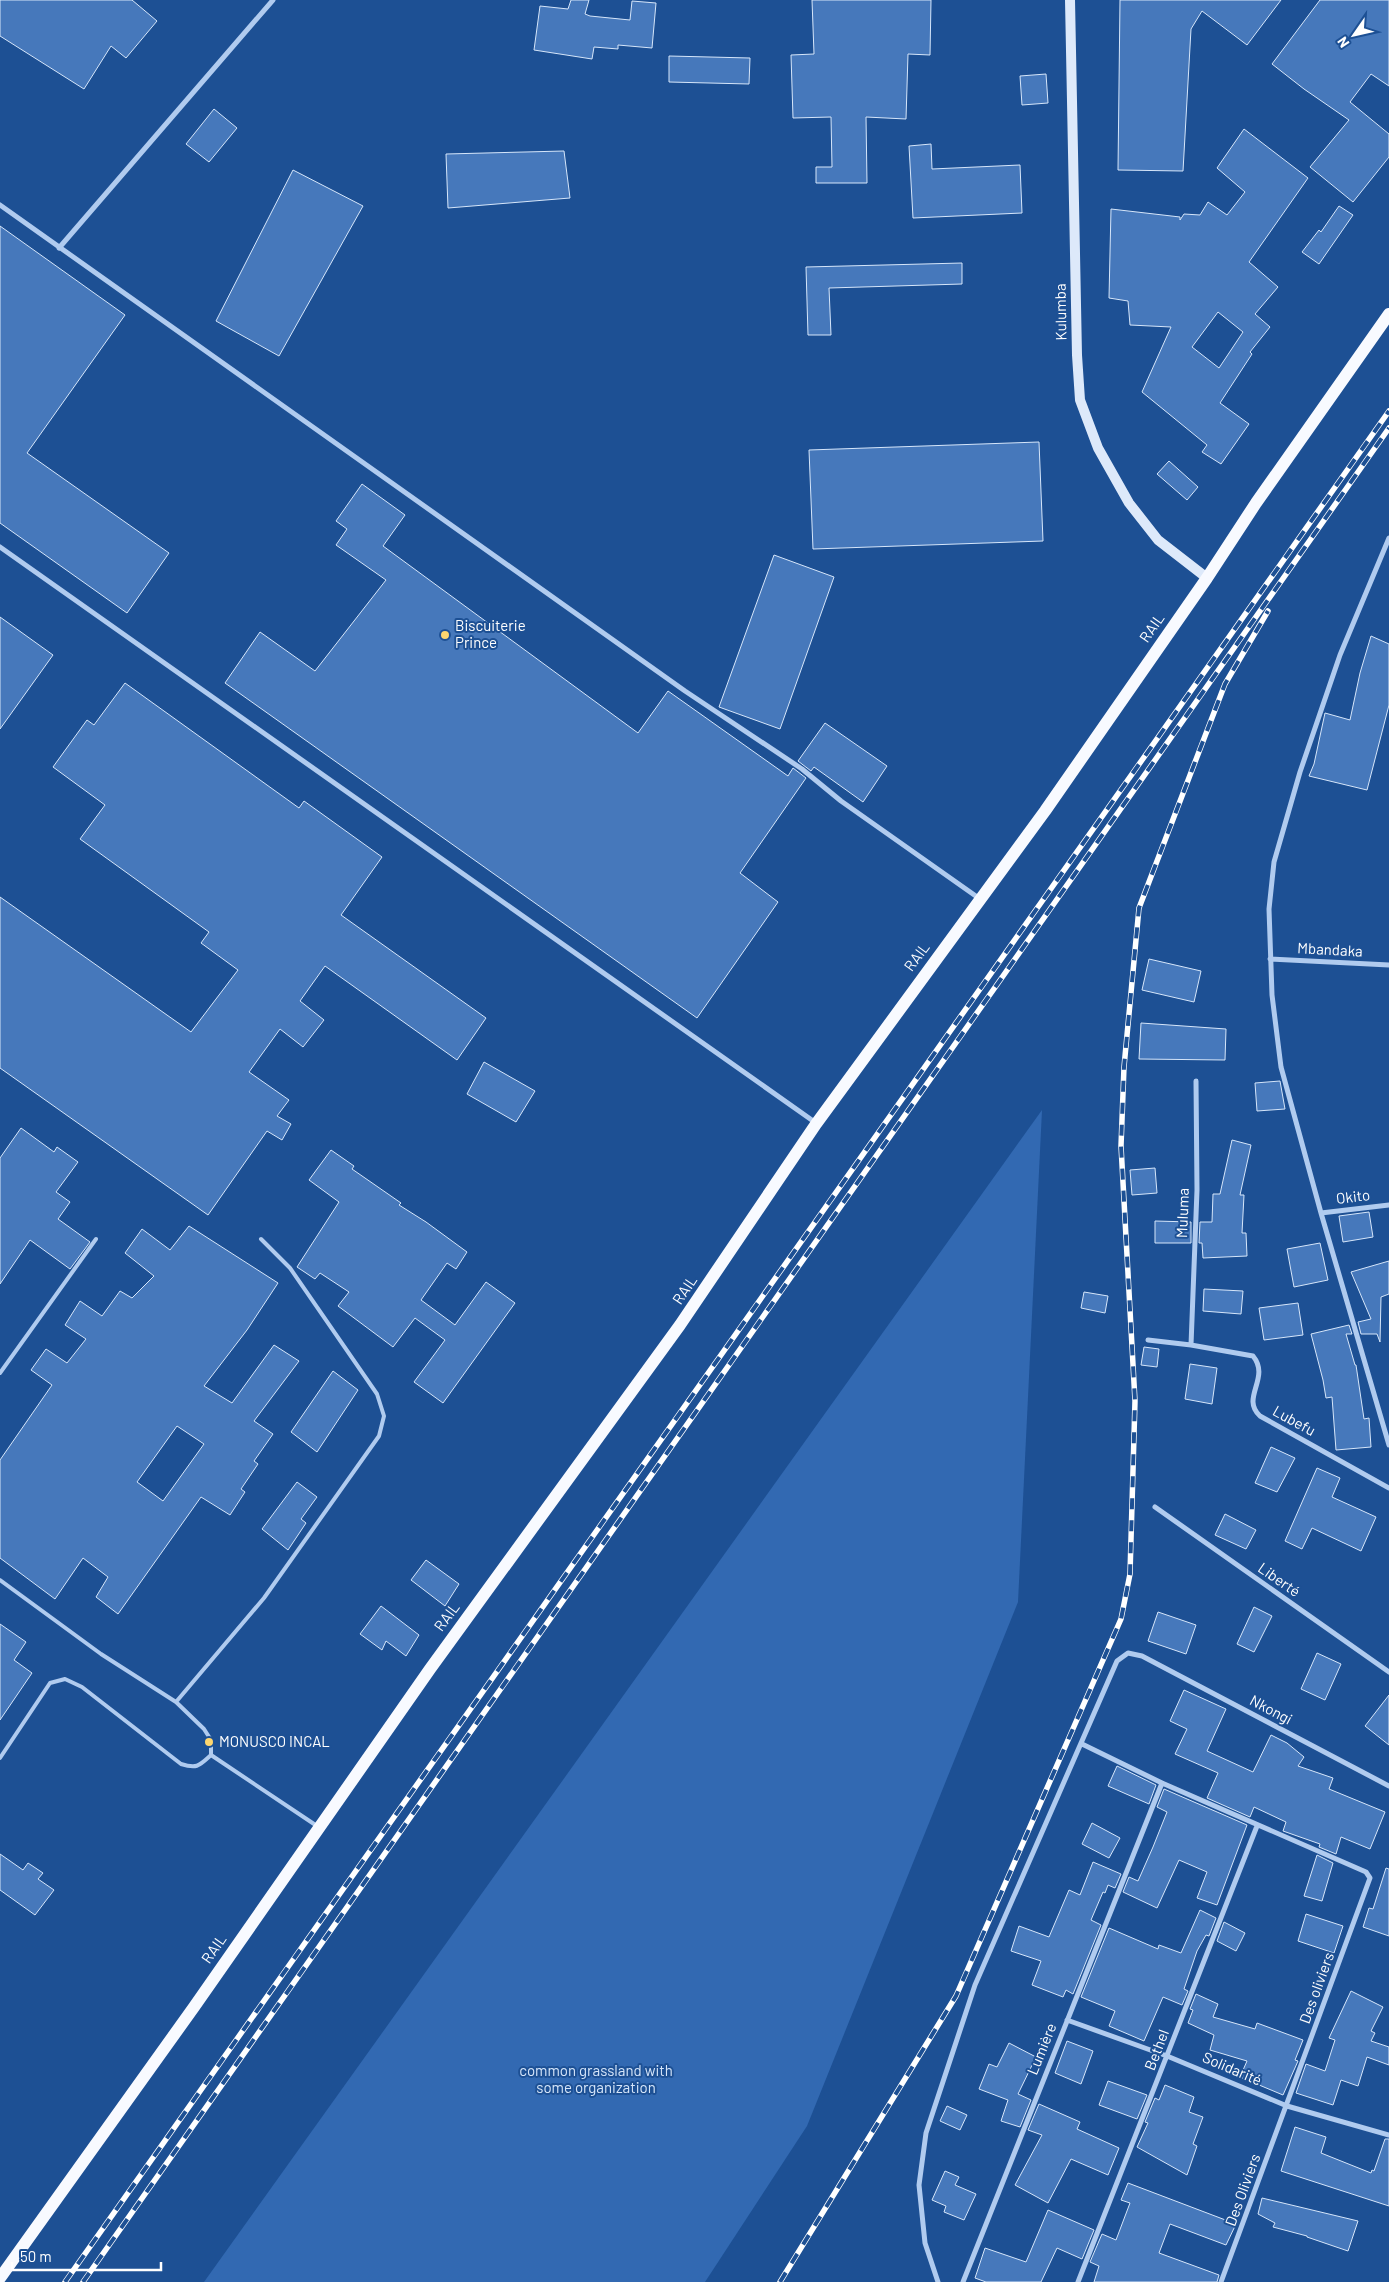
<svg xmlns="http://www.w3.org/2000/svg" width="1389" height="2282" font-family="Barlow,sans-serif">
  <rect width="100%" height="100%" fill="#1d5094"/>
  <path fill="#3269b2" d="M1042,1110l-24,492 -211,524 -102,156h-501z"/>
  <path fill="#4678bb" stroke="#d6e6fa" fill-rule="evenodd" d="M0,0h132l25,21 -31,37 -15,-12 -27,43 -84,-53z
    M571,0h18l-4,14 5,2 40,4 2,-19 24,2 -4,45 -34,-3v4l-24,-2 -2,12 -58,-9 6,-44 28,3z
    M812,0h119l-1,55 -22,-1 -2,65 -40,-2 1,66h-51v-16h16l-1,-50 -38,1 -2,-63 23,-1z
    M1120,0h161l-34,45 -45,-34 -11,18 -8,142 -65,-1z
    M1320,0h69v86l-18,-12 -21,28 39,32v23l-36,45 -43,-35 39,-47 -45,-31 -32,-25z
    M669,56l81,2 -1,26 -80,-2z
    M1046,74l2,29 -26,2 -2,-29z
    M214,109l23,19 -28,34 -23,-18z
    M1244,129l64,49 -59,84 29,25 -23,27 15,13 -20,25 2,2 -32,49 29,21 -28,40 -19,-12 5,-7 -65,-53 29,-65 -41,-2 -2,-24 -19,-3 2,-89 69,8v3l4,-6 16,1 8,-13 19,13 18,-23 -28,-24zM1218,312l25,20 -24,36 -27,-21z
    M931,144l1,25 88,-4 2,48 -109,5 -4,-72z
    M564,151l6,47 -122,10 -2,-54z
    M293,170l70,36 -84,150 -63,-35z
    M1339,206l14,9 -34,49 -17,-12 17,-22 2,2z
    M0,226l125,89 -98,138 142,100 -42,60 -127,-90z
    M962,263v21l-133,4 2,47h-23l-2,-68z
    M1039,442l4,99 -230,8 -4,-99z
    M1169,461l29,26 -11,13 -30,-26z
    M362,484l43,31 -22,31 255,187 30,-42 120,85 5,-8 13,10 -66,95 38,29 -81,116 -472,-335 35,-51 55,39 71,-91 -50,-35 11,-16 -11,-8z
    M774,555l60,22 -54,152 -61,-22z
    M0,617l53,38 -53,74z
    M1371,636l18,8v61l-22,85 -58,-14 5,-12 11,-51 25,7 10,-47z
    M125,683l174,125 5,-7 78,56 -41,58 145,103 -29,42 -132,-94 -25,35 24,19 -21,27 -23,-18 -31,43 40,28 -12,16 14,8 -9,16 -15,-9 -59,84 -208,-147v-171l191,135 47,-62 -37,-27 8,-11 -129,-93 25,-34 -52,-38 34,-47 7,5z
    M825,723l62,43 -24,36 -49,-35 -3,4 -13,-10z
    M1149,959l52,12 -7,31 -52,-12z
    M1141,1023l85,6 -1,31 -86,-1z
    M484,1062l51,29 -19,31 -49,-28z
    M1280,1081l5,28 -28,2 -2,-28z
    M21,1128l33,24 3,-5 21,15 -22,30 14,10 -12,17 32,23 -20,27 -40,-29 -30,44v-126z
    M1232,1140l19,5 -11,50h4l-2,38h4l1,23 -44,2 -1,-15h-3l1,-21h12l1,-28h7z
    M331,1150l23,16 -2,3 49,34 -2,2 27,17 41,30 -11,17 -9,-6 -26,37 34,25 31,-43 29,21 -72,100 -29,-21 31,-42 -30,-22 -22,29 -55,-41 11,-14 -29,-19 -5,6 -18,-12 42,-65 -30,-22z
    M1155,1168l2,25 -25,2 -2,-25z
    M1369,1212l4,25 -30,5 -4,-26z
    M1155,1221l36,1v21h-36z
    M189,1226l89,57 -31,47 -43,56 28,17 42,-58 25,16 -45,60 19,13 -19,27 4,3 -17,25 4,3 -15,23 -29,-18 -83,117 -22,-17 12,-20 -25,-19 -28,41 -55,-41v-98l52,-75 -21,-15 15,-21 21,14 19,-24 -21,-14 15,-24 22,15 18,-25 12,7 22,-22 -29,-23 17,-24 28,21zM177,1426l27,18 -41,57 -26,-19z
    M1320,1243l8,37 -34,7 -7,-38z
    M1389,1261v33l-8,3 -1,45 -3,-8h-16l-3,-12 13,-3 -20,-47z
    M1204,1289l39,2 -2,23 -38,-3z
    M1084,1292l24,4 -3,17 -24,-5z
    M1298,1303l5,32 -39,5 -5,-32z
    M1349,1325l3,9h-6l9,31h1l8,54 5,-1 2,29 -35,3 -4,-53 -6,1 -3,-18 -12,-46z
    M1144,1347l15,2 -2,18 -16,-2z
    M1190,1364l27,4 -5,36 -27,-5z
    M333,1371l25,19 -41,62 -26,-20z
    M1271,1447l24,11 -18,34 -22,-9z
    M1317,1468l23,10 -8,19 44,20 -15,34 -49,-23 -10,21 -17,-8z
    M297,1482l20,15 -16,22 5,4 -18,27 -26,-21z
    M1225,1514l31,16 -10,19 -31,-14z
    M426,1560l33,24 -14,22 -34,-26z
    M381,1606l38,29 -13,21 -20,-15 -4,9 -22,-16z
    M1254,1607l18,9 -18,36 -17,-8z
    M1158,1612l38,13 -10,29 -38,-13z
    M0,1624l26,18 -12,18 18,13 -32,47z
    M1317,1653l24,11 -16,36 -24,-11z
    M1184,1690l42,19 -19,42 46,21 18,-37 16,8 17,14 -6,9 35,12 -4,11 56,23 -15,37 -29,-12 -5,17 -17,-7 1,-3 -37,-13 3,-9 -32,-15 -4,10 -43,-19 11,-25 -43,-19 12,-25 -17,-8z
    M1389,1695v50l-24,-19z
    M1117,1766l39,19 -7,19 -41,-18z
    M1164,1789l83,36 -30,80 -20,-7 10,-26 -28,-12 -22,48 -34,-16 6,-15 9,4 15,-34 14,-35 -10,-5z
    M1092,1823l28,15 -11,20 -27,-14z
    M0,1854l23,16 5,-7 15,10 -5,6 16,11 -19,25 -35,-25z
    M1317,1855l16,8 -11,38 -18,-5z
    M1093,1862l28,12 -6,14 -7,-3 -3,8 -2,-1 -12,28 10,5 -28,69 -7,-4 -3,7 -31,-12 9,-24 -30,-10 8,-25 30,11 20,-47 11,5z
    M1386,1868l3,1v67l-26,-9 6,-19 4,1z
    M1200,1910l16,8 -7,18 -3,-1 -9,16 -13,38 4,2 -6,14 -19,-8 -19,44 -35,-15 6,-15 -34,-14 28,-69 49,21 1,-4 22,8z
    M1306,1914l37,12 -9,27 -36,-12z
    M1224,1922l21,11 -9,18 -19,-10z
    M1351,1991l32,16 -12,24 4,2 -4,8 18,6v18l-22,-8 -9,29 -17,-6 -8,25 -37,-12 10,-29 19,7 10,-31 -6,-2z
    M1196,1994l22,10 -5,13 42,12 2,-6 46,17 -8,20 3,1 -15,34 -43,-18 7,-16 -37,-11 4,-15 -26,-12 5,-13 -3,-1z
    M1067,2041l26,10 -12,33 -26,-11z
    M1009,2043l27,14 -18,37 13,6 -11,27 -19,-6 7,-21 -29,-11 10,-25 8,3z
    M1108,2081l39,14 -10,24 -38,-14z
    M1165,2085l29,12 -5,15 14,5 -10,27 4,2 -10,29 -50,-28 11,-24 -3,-1 10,-24 4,2z
    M1039,2104l41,18 -3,7 42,19 -11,27 -37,-16 -23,44 -33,-18 27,-50 -14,-5z
    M947,2106l20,9 -7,15 -20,-9z
    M1295,2127l31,10 -5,16 50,20 1,-3 2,1 11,-32h4v67l-108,-35z
    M945,2171l14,6 -4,8 21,9 -12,26 -20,-8 2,-6 -14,-6z
    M1128,2183l108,41 -10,21 -56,-21 -11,29 60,22 -2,7h-123l5,-16 -9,-4 12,-28 14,6 14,-37 -9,-3z
    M1262,2198l96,23 -10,30 -41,-14v-1l-34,-9 2,-4 -17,-9z
    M1048,2210l46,20 -12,29 -25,-11 -16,34h-55l-11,-4 10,-30 41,14z"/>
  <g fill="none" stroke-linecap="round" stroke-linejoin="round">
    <path stroke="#b0cbef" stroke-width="4" d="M0,1373l96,-134
      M0,1580l101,74 75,48 28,27 7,11v15c-12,11 -14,14 -30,9l-99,-77 -17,-8 -15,4 -50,75
      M176,1702l88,-104 115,-162 5,-20 -7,-22 -87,-126 -29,-29
      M211,1755l106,71"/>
    <path stroke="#b0cbef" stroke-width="5" d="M0,205l685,486 117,78 39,32 139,98
      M59,248l214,-248
      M1389,538l-49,117 -40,117 -26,90 -5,47 3,86 9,72 40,146 68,232
      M0,547l816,576
      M1270,959l119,6
      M1321,1213l68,-8
      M1148,1340l43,5 62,11c18,22 -13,42 7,60l129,72
      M1191,1345l6,-155 -1,-109
      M1155,1507l234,165
      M1162,1783l204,89 4,6 -149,404
      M1067,2020l100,36 120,50 102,29
      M938,2282l-13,-39 -6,-58 7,-52 49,-148 142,-324 11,-8 14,3 247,130
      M963,2282l199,-499 -80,-39
      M1078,2282l179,-456"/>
    <path stroke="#dde9fa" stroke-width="10" d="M1070,0l7,355 3,45 18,48 31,55 29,37 49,38"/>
    <path stroke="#f8faff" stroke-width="12" d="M0,2278l194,-271 236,-338 250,-344 136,-201 229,-313 162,-233 49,-75 133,-189"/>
    <defs>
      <path id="rail" d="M65,2282l1324,-1871
        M83,2282l1306,-1854
        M780,2282l176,-286 165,-377 9,-45 5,-173 -14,-255 3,-79 15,-159 86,-224 43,-73"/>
    </defs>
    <use href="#rail" stroke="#fff" stroke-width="5.5"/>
    <use href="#rail" stroke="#1d5094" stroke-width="4" stroke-dasharray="11" stroke-linecap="butt"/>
  </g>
  <g fill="#fdd66f" stroke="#1d5094" stroke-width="2">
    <circle cx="445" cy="635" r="5"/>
    <circle cx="209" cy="1742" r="5"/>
  </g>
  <g text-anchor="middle" stroke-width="4" stroke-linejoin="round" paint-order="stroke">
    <g font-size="15" fill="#fff" stroke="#1d5094">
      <text transform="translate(1061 312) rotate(-91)" y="5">Kulumba</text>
      <text transform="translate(1152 628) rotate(-55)" y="5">RAIL</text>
      <text transform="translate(1330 950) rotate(3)" y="5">Mbandaka</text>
      <text transform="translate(917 957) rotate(-54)" y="5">RAIL</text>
      <text transform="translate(1353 1197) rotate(-7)" y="5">Okito</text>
      <text transform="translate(1183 1213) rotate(-88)" y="5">Muluma</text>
      <text transform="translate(685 1290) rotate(-56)" y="5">RAIL</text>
      <text transform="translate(1294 1421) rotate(29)" y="5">Lubefu</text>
      <text transform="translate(1279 1580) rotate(35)" y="5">Liberté</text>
      <text transform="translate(447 1617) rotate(-54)" y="5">RAIL</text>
      <text transform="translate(1271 1710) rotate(28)" y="5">Nkongi</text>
      <text transform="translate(214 1949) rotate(-55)" y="5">RAIL</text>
      <text transform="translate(1317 1988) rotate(-70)" y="5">Des oliviers</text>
      <text transform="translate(1042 2049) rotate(-68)" y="5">Lumière</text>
      <text transform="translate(1157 2050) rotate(-69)" y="5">Bethel</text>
      <text transform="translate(1232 2069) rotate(23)" y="5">Solidarité</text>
      <text transform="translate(1243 2190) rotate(-70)" y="5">Des Oliviers</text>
    </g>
    <g font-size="15" fill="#fff" stroke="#1d5094" text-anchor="start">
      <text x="455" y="631">Biscuiterie<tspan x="455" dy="17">Prince</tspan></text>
      <text x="219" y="1747">MONUSCO INCAL</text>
    </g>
    <g font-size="15" fill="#d6e6fa" stroke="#1d5094">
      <text x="596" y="2076">common grassland with<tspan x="596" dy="17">some organization</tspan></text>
    </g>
  </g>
  <g transform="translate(1354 35) rotate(236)" stroke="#1d5094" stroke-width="4" paint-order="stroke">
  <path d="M0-4L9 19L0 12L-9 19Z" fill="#ffffff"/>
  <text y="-8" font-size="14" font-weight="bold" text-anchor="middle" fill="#ffffff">N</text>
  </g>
  <path d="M12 2262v8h149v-8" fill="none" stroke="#ffffff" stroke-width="2.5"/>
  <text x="20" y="2262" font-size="15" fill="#ffffff" stroke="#1d5094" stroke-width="4" paint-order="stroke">50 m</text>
</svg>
